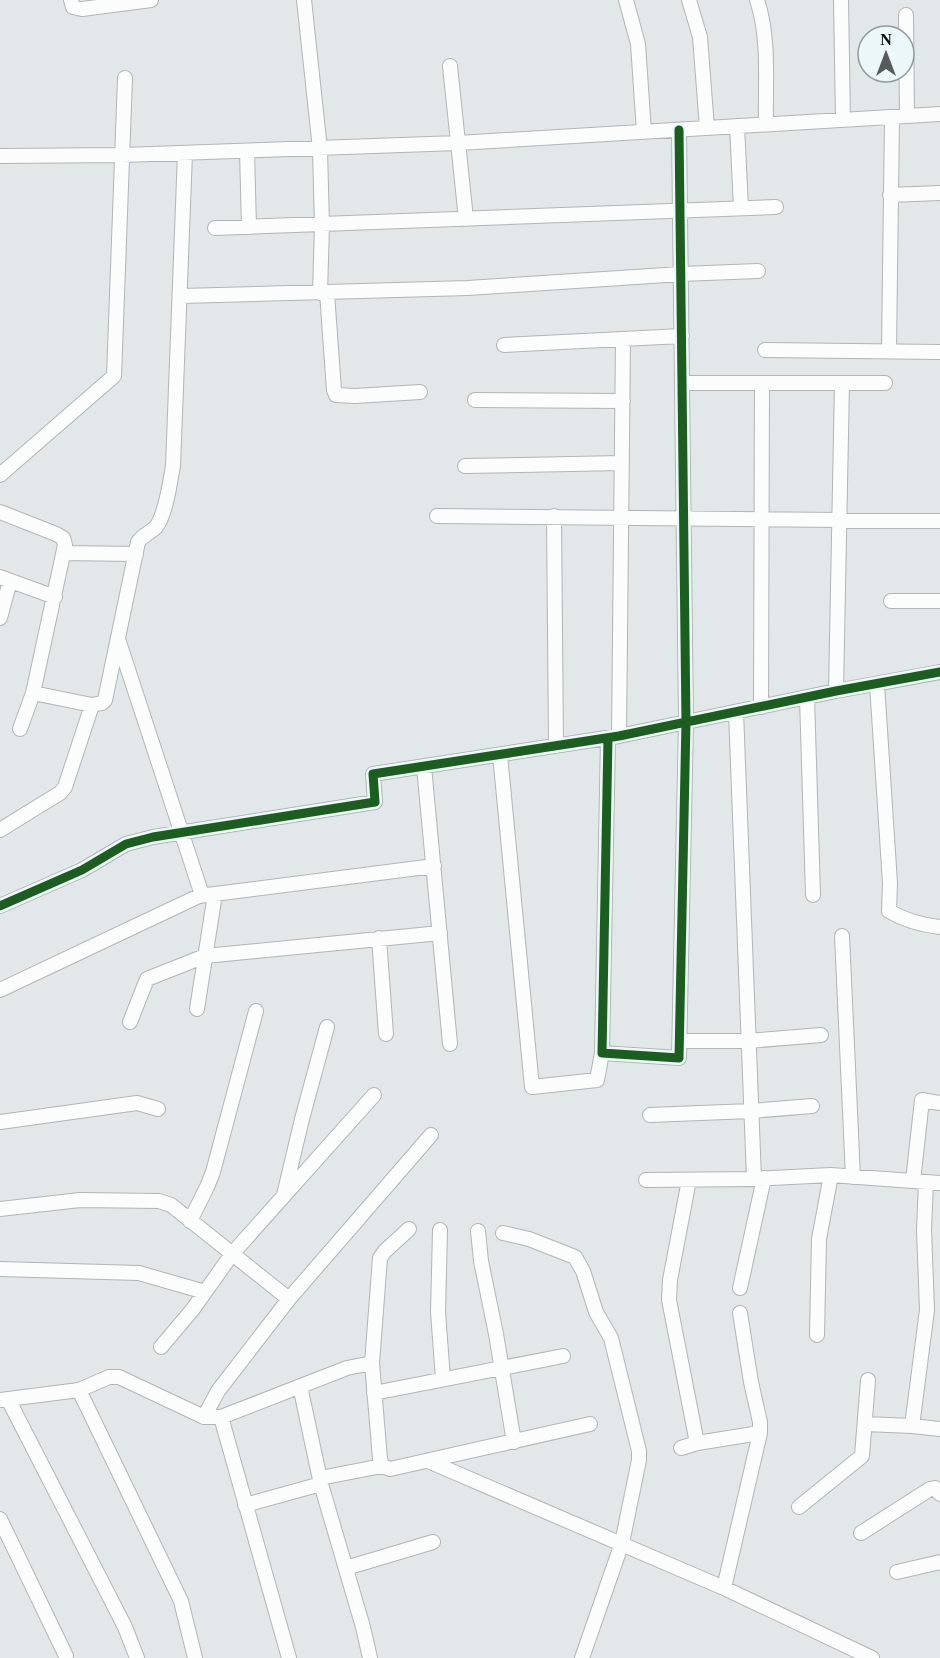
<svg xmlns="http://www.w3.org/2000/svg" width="940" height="1658" font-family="Georgia,serif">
  <rect width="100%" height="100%" fill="#e2e8e9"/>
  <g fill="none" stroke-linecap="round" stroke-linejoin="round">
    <defs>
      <path id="minor" d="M71,0l2,7 9,2 69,-9
        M304,0l16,149 2,77 -2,67
        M626,0l12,44 6,88
        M689,0l11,37 7,91
        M757,0c13,39 8,84 9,124
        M841,0l2,120
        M906,15l1,101
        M450,66l16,153
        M737,126l4,82
        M247,151l2,76
        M0,156l123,-1 335,-12 482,-29
        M890,195l50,-2
        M215,228l561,-21
        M327,293l7,97 2,5 19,1 65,-4
        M181,296l287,-8 213,-14 77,-3
        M504,345l178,-9
        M765,350l175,2
        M889,351l3,-234
        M682,383h203
        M475,400l148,1
        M465,466l157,-3
        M0,475l114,-99 11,-298
        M0,512l56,22 7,4 2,7 -32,148 -13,36
        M437,516l503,5
        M554,516l2,230
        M64,553l72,1
        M0,577l55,20
        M891,601h49
        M0,618l10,-37
        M119,642l83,253
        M877,684l13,199 -1,28c15,9 33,14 51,16
        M836,691l6,-308
        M33,693l59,12 10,-2 3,-3 33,-158c5,-7 12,-9 18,-15 10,-13 14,-45 17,-61l12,-313
        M807,697l6,198
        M761,707l1,-324
        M736,712l18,467
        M619,736l4,-397
        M608,738l-6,315 77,5 7,-336 -7,-592
        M500,755l32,332 65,-7 5,-27
        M424,767l26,277
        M0,830l60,-37 5,-6 27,-82
        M0,906l82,-36 44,-26 27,-7 222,-35 -2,-28 246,-38 217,-45 104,-19
        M842,936l11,241
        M379,938l7,96
        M0,990l199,-94 235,-30
        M197,1009l18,-115
        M130,1022l17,-43 58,-23 235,-23
        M680,1041h68l73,-6
        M650,1115l101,-4 61,-5
        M0,1122l137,-19 21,6
        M646,1180l108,-1 77,-4 109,8
        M689,1180l-19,100 -1,20 28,143
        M913,1181l9,-81 18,3
        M284,1195l18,-76 25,-92
        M0,1209l80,-9 79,1 12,4 118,94
        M190,1221l17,-34 6,-15 43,-161
        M409,1229l-24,22 -5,7 -8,105 8,96 2,7 8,3 200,-45
        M440,1230l-2,82 5,67
        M478,1231l3,30 15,73 18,108
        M503,1233l26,6 46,18 8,14 13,41 15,26 28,113v9l-17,83 -40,115
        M0,1269l139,4 66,19
        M740,1288l24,-110
        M817,1335l2,-96 12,-64
        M161,1347l32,-38 39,-55 142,-159
        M300,1386l21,98 42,143 7,31
        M79,1390l102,211 14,57
        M374,1393l189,-37
        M8,1399l117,228 12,31
        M0,1400l79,-10 30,-13h10l85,40h17l126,-49 25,-5
        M204,1417l14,-26 71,-92 142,-164
        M221,1417l68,241
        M866,1424l46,2 28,3
        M912,1426l15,-116 -3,-80 2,-48
        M681,1448l16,-5 63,-10
        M428,1461l296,127 148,70
        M320,1478l62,-12
        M245,1505l76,-21
        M799,1507l63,-51 6,-76
        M0,1519l66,137
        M861,1533l69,-44 5,-1 5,6
        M346,1568l87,-26
        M897,1572l43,-10
        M724,1588l36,-155v-11l-9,-40 -11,-69"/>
    </defs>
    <use href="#minor" stroke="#b0b5b6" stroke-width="16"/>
    <use href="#minor" stroke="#fbfcfc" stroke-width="14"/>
    <defs>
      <path id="cycleway" d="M608,738l-6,315 77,5 7,-336 -7,-592
        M0,906l82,-36 44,-26 27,-7 222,-35 -2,-28 246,-38 217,-45 104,-19"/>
    </defs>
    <use href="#cycleway" stroke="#ecf7fa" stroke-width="13"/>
    <use href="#cycleway" stroke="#1b5e20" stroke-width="9"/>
  </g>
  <g transform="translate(886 54)"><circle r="28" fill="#ecf7fa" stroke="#91999c" stroke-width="1.5"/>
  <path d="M0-4.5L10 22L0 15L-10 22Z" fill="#555a5b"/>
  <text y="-9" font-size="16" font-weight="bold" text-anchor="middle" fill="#090d0e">N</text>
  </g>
</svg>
